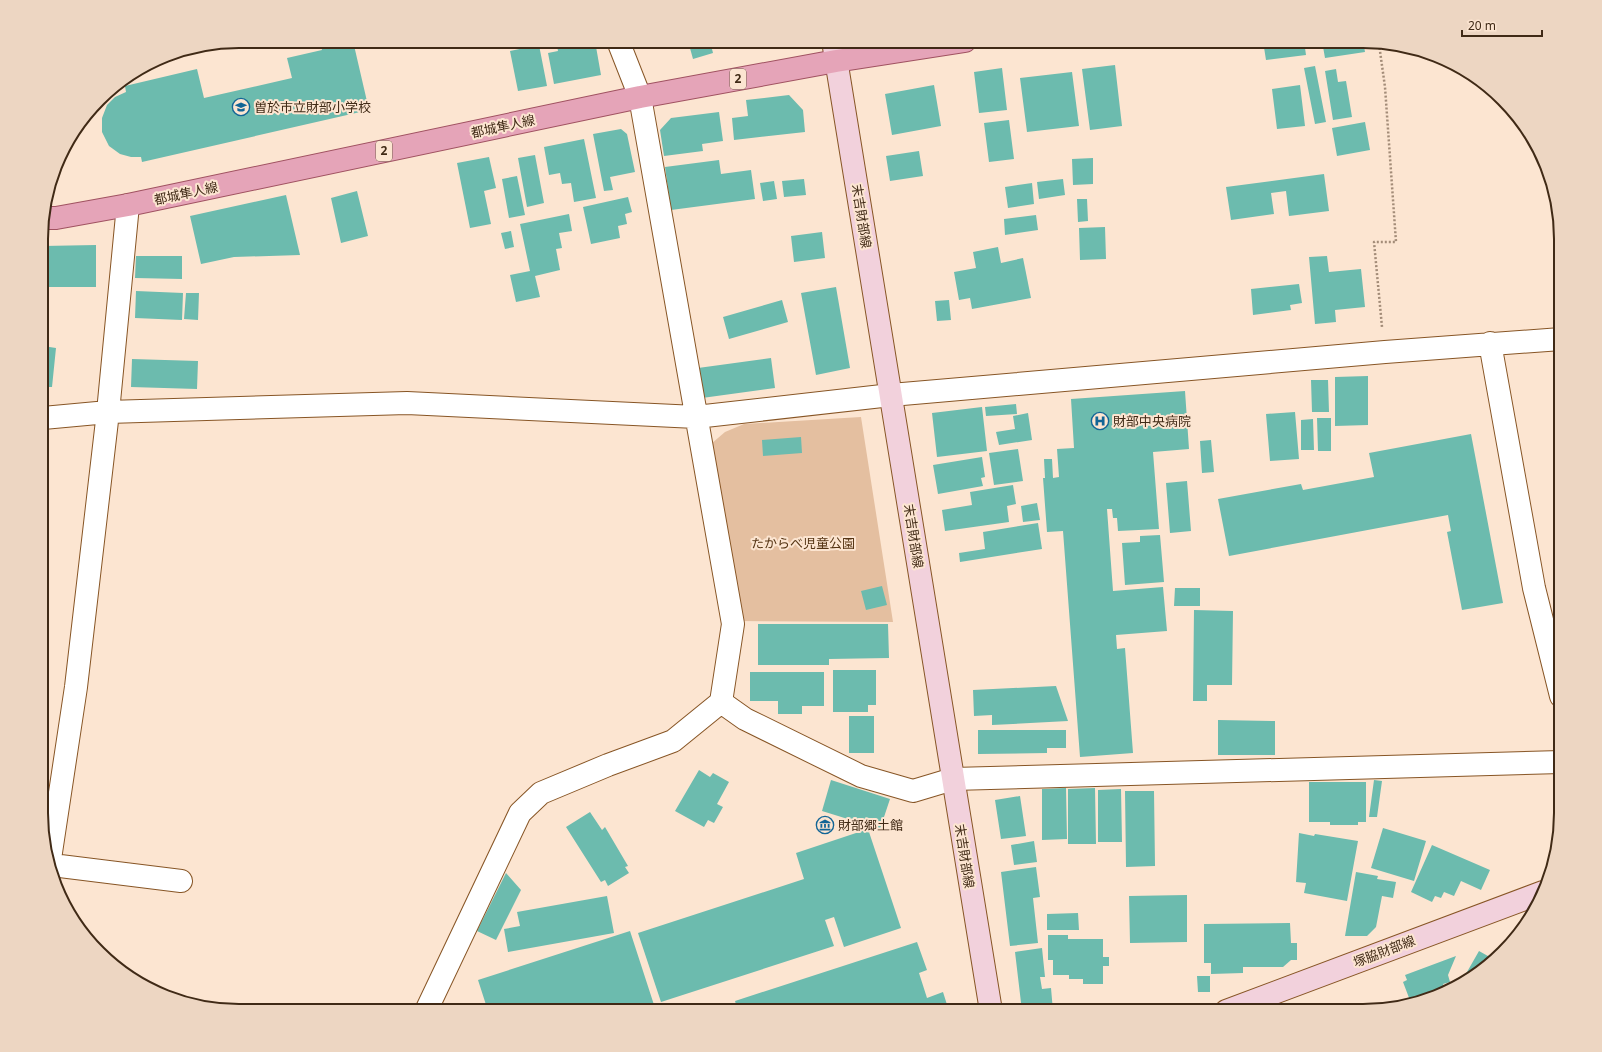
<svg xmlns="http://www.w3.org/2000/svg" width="1602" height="1052" font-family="'Noto Sans','Noto Sans JP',sans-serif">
  <rect width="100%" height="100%" fill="#fce5d1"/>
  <path fill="#e4bfa0" d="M861,417l32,205 -156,-1 -26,-177 14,-12 19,-8z"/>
  <path fill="#6cbbae" d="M320,41h33l16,69 -227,52 -1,-5h-10l-11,-3 -11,-8 -7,-14v-14l5,-13 8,-8 11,-5 -1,-6 72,-17 7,29 88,-20 -5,-20 35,-8z
    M556,41h39l6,34 -47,9 -6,-31 10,-2z
    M688,41h22l3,12 -20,6z
    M750,41h37l-2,3 -34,4z
    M1263,41h41l2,14 -40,5z
    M1322,41h41l2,11 -40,6z
    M539,45l8,41 -29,5 -8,-40z
    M1115,65l7,61 -32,4 -8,-61z
    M1315,66l11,56 -11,2 -11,-56z
    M1002,68l5,42 -28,3 -5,-41z
    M1336,69l2,13 8,-1 6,36 -19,3 -8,-49z
    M1072,72l7,54 -52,6 -7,-54z
    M934,85l7,41 -49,9 -7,-41z
    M1300,85l5,41 -28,3 -5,-40z
    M789,95l14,15 2,22 -71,8 -2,-22 16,-2 -2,-16z
    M719,112l4,29 -21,3 1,7 -39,5 -4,-26 11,-12z
    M1009,120l5,39 -25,3 -5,-39z
    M1365,122l5,28 -33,6 -5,-28z
    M621,129l6,5 8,38 -25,5 3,13 -9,1 -11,-57z
    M584,139l12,59 -22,4 -3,-19 -9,1 -2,-11 -11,2 -5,-28z
    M919,151l4,25 -33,5 -4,-25z
    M535,155l9,48 -17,4 -9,-49z
    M489,157l7,31 -12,3 7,33 -21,4 -13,-65z
    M1093,158v26l-20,1 -1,-26z
    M719,160l2,14 30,-4 4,29 -84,11 -6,-43z
    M1324,174l5,37 -40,5 -3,-25 -15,2 3,21 -43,6 -5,-33z
    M517,176l8,39 -16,3 -7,-39z
    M804,179l2,16 -22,2 -2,-16z
    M1063,179l2,16 -26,4 -2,-17z
    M774,181l3,18 -14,2 -3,-18z
    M1032,183l2,21 -26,4 -3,-21z
    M357,191l11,45 -27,7 -10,-45z
    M286,195l14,60 -66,2 -33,7 -11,-48z
    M628,197l4,15 -7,2 2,10 -9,2 2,12 -29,6 -8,-37z
    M1077,199h10l1,22 -10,1z
    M569,214l3,17 -13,2 3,15 -6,1 4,21 -25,6 5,21 -24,5 -6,-27 20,-4 -10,-47z
    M1036,215l2,15 -33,5 -1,-16z
    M1105,227l1,32 -26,1 -1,-32z
    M511,231l3,16 -9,2 -4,-16z
    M822,232l3,26 -31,4 -3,-26z
    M96,245v42h-53v-41z
    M998,247l3,16 22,-5 8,40 -59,11 -2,-11 -11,2 -5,-28 22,-4 -3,-16z
    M136,256h46v23l-47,-1z
    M1327,256l2,16 32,-3 4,38 -30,3 1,12 -21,2 -6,-67z
    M1299,284l3,19 -12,2 1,5 -38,5 -2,-26z
    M836,287l14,81 -34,7 -15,-82z
    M136,291l47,2 -1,27 -47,-2z
    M186,293h13l-1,27 -14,-1z
    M782,300l6,22 -59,17 -6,-22z
    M949,300l2,20 -14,1 -2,-20z
    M43,346l13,2 -4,39h-9z
    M771,358l4,30 -73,10 -4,-30z
    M132,359l66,2 -1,28 -66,-2z
    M1368,376v49l-33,1v-49z
    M1311,380h17l1,32h-17z
    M1185,391l4,58 -36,3 6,77 -41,2 -1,-13h-4l-1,-9h-5l6,82 50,-4 4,44 -51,4 1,14 8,-1 8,105 -53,4 -17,-226 -16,1 -4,-54h2l-1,-19h8l1,19 6,-1 -2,-28 17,-1 -3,-49z
    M1016,404l1,10 -31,2 -1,-9z
    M982,407l5,44 -50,6 -5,-44z
    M1295,412l4,47 -29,2 -4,-47z
    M1028,413l4,27 -33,5 -3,-13 19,-3 -2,-13z
    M1317,418h14v33h-13z
    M1313,419l1,31h-13v-30z
    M1471,434l32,169 -41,7 -15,-78 4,-1 -3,-16 -219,41 -11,-57 83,-15 2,6 71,-13 -5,-24z
    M801,437l1,16 -39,3 -1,-16z
    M1211,440l3,32 -12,1 -2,-32z
    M1018,449l5,32 -29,4 -5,-32z
    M982,457l3,20 -4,1 2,8 -45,8 -5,-29z
    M1187,481l4,50 -21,2 -4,-50z
    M1013,485l3,19 -9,2 2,16 -64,9 -3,-21 30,-5 -2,-13z
    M1037,503l3,17 -17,2 -2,-16z
    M1038,523l4,26 -82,13 -1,-9 26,-4 -2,-17z
    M1160,535l4,47 -39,3 -3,-42 18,-1v-6z
    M882,586l5,19 -21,5 -5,-19z
    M1175,588h25v18h-26z
    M1194,610l39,1 -1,74h-25v16h-14z
    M758,624h130l1,34 -60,1v6h-71z
    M833,670h43v35h-8v7h-35z
    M750,672h74v34h-22v8h-24v-13h-28z
    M1056,686l12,35 -76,4v-10l-18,1 -1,-26z
    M849,716h25v37h-25z
    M1218,720l57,1v34h-57z
    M978,730h88v18h-19v5l-69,1z
    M699,770l11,7 3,-4 16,9 -12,22 6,3 -9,16 -6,-3 -4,7 -29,-16z
    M831,780l59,19 -10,30 -58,-18z
    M1374,780l8,1 -5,36h-8z
    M1309,782h57v40h-8v3h-28v-3h-21z
    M1066,788l1,51 -25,1v-51z
    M1095,788l1,56h-28v-55z
    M1121,789l1,53h-24v-52z
    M1125,791h29l1,75 -29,1z
    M1020,796l6,40 -25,3 -6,-39z
    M590,812l12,18 3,-3 23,39 -3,1 4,6 -21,13 -3,-6 -4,2 -35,-55z
    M1383,828l43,13 -12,40 -43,-13z
    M868,829l33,99 -57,19 -10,-30 -9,3 9,26 -173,56 -23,-69 166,-54 -8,-26z
    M1299,833l15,3 1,-2 43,7 -11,60 -43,-8 2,-10 -10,-1z
    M1034,841l3,21 -23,3 -3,-20z
    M1432,845l58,25 -9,20 -20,-9 -7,15 -10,-4 -3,6 -6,-2 -3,6 -21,-10z
    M1036,867l4,30 -7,1 5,45 -28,3 -9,-74z
    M1356,872l22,4 -1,3 19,3 -3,16 -11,-2 -6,31 -9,9h-22z
    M506,873l15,17 -25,50 -19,-9z
    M1187,895v47l-57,1 -1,-47z
    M607,896l7,37 -106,19 -4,-23 16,-3 -3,-14z
    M1078,913l1,17h-32v-16z
    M1290,923l1,20h6v17h-6l-8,7h-40v6l-32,1v-11h-7v-39z
    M1524,927l-19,22 -3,-2 9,-14z
    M630,931l26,80h-168l-10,-31z
    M1048,935h20v4h35v18h6v9h-6v18h-20v-5h-14v-4h-16v-15h-5z
    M917,942l10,28 -8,3 8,25 16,-6 6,19h-211l-3,-10z
    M1042,948l3,29h-5l2,12 9,-1 2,23h-31l-7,-59z
    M1479,951l16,9 -36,26z
    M1456,956l-8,19 2,7 -7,2 3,6 -20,9v-1l-15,5 -8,-21 4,-2 -2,-5z
    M1197,976h13v16h-12z"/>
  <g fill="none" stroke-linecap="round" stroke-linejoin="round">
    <defs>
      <path id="minor" d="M1490,343l44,245 27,108
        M43,418l65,-6 299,-9 289,14 195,-22 494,-43 176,-13
        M721,702l24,17 116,57 52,15 40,-12 608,-17
        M50,859l26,-172 32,-275 20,-207
        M52,865l129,16
        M426,1011l94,-198 21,-20 67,-28 65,-24 48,-39 12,-78 -93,-527 -22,-56"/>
      <path id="secondary" d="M833,41l158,970
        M1226,1011l317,-119"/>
      <path id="primary" d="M43,218h13l72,-13 512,-108 196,-36 129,-20"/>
    </defs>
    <use href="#minor" stroke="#875525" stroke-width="24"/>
    <use href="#secondary" stroke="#875525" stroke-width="24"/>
    <use href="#primary" stroke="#a05261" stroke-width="24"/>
    <path stroke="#a38c78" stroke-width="2.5" stroke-dasharray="2 2" stroke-linecap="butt" d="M1379,44l6,43 11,155h-22l8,85"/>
    <use href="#minor" stroke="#fff" stroke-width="22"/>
    <use href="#secondary" stroke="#f2d1dc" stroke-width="22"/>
    <use href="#primary" stroke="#e5a4b8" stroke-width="22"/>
  </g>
  <defs>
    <symbol id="school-ring" viewBox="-11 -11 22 22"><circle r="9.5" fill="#fce5d1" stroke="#126596" stroke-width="1.5"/><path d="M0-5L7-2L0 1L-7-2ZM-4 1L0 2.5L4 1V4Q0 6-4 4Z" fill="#126596"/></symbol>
    <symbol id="hospital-ring" viewBox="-11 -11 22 22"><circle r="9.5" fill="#fce5d1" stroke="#126596" stroke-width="1.5"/><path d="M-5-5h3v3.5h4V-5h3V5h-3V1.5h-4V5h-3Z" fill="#126596"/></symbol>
    <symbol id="museum-ring" viewBox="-11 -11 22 22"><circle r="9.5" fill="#fce5d1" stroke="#126596" stroke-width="1.5"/><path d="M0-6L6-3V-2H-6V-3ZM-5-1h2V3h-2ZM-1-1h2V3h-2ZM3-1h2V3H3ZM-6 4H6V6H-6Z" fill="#126596"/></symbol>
  </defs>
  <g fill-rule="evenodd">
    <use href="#school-ring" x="231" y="97" width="20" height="20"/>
    <use href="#hospital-ring" x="1090" y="411" width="20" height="20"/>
    <use href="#museum-ring" x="815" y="815" width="20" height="20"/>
  </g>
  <g text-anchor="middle" stroke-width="4" stroke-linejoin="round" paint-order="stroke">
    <g fill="#fce5d1" stroke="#78624e" stroke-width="1">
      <rect x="730" y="69" width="16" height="20" rx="3"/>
      <rect x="376" y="141" width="16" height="20" rx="3"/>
    </g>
    <g font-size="12" font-weight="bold" fill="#402a16">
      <text x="738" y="83">2</text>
      <text x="384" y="155">2</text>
    </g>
    <g font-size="13" fill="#402a16" stroke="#fce5d1" text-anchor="start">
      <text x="254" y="112">曽於市立財部小学校</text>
      <text x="1113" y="426">財部中央病院</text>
      <text x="838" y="830">財部郷土館</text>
    </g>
    <g font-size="13" fill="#402a16" stroke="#fce5d1">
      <text transform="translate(503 126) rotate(-12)" y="5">都城隼人線</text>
      <text transform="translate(186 193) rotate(-12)" y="5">都城隼人線</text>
      <text transform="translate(862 216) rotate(81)" y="5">末吉財部線</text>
      <text transform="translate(914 536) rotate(81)" y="5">末吉財部線</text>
      <text transform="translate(965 856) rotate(81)" y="5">末吉財部線</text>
      <text transform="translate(1384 951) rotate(-21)" y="5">塚脇財部線</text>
    </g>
    <g font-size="13" fill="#553413" stroke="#fce5d1">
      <text x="803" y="548">たからべ児童公園</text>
    </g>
  </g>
  <path d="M0 0H1602V1052H0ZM239 48H1363A191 191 0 0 1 1554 239V813A191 191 0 0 1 1363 1004H239A191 191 0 0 1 48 813V239A191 191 0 0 1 239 48Z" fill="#edd6c2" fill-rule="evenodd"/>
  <path fill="none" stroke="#402a16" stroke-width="2" d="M239 48H1363A191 191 0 0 1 1554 239V813A191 191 0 0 1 1363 1004H239A191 191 0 0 1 48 813V239A191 191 0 0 1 239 48Z"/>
  <path d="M1462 30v6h80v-6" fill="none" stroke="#402a16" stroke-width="2"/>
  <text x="1468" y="30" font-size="12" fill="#402a16" stroke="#fce5d1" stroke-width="3" paint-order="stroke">20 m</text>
</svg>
